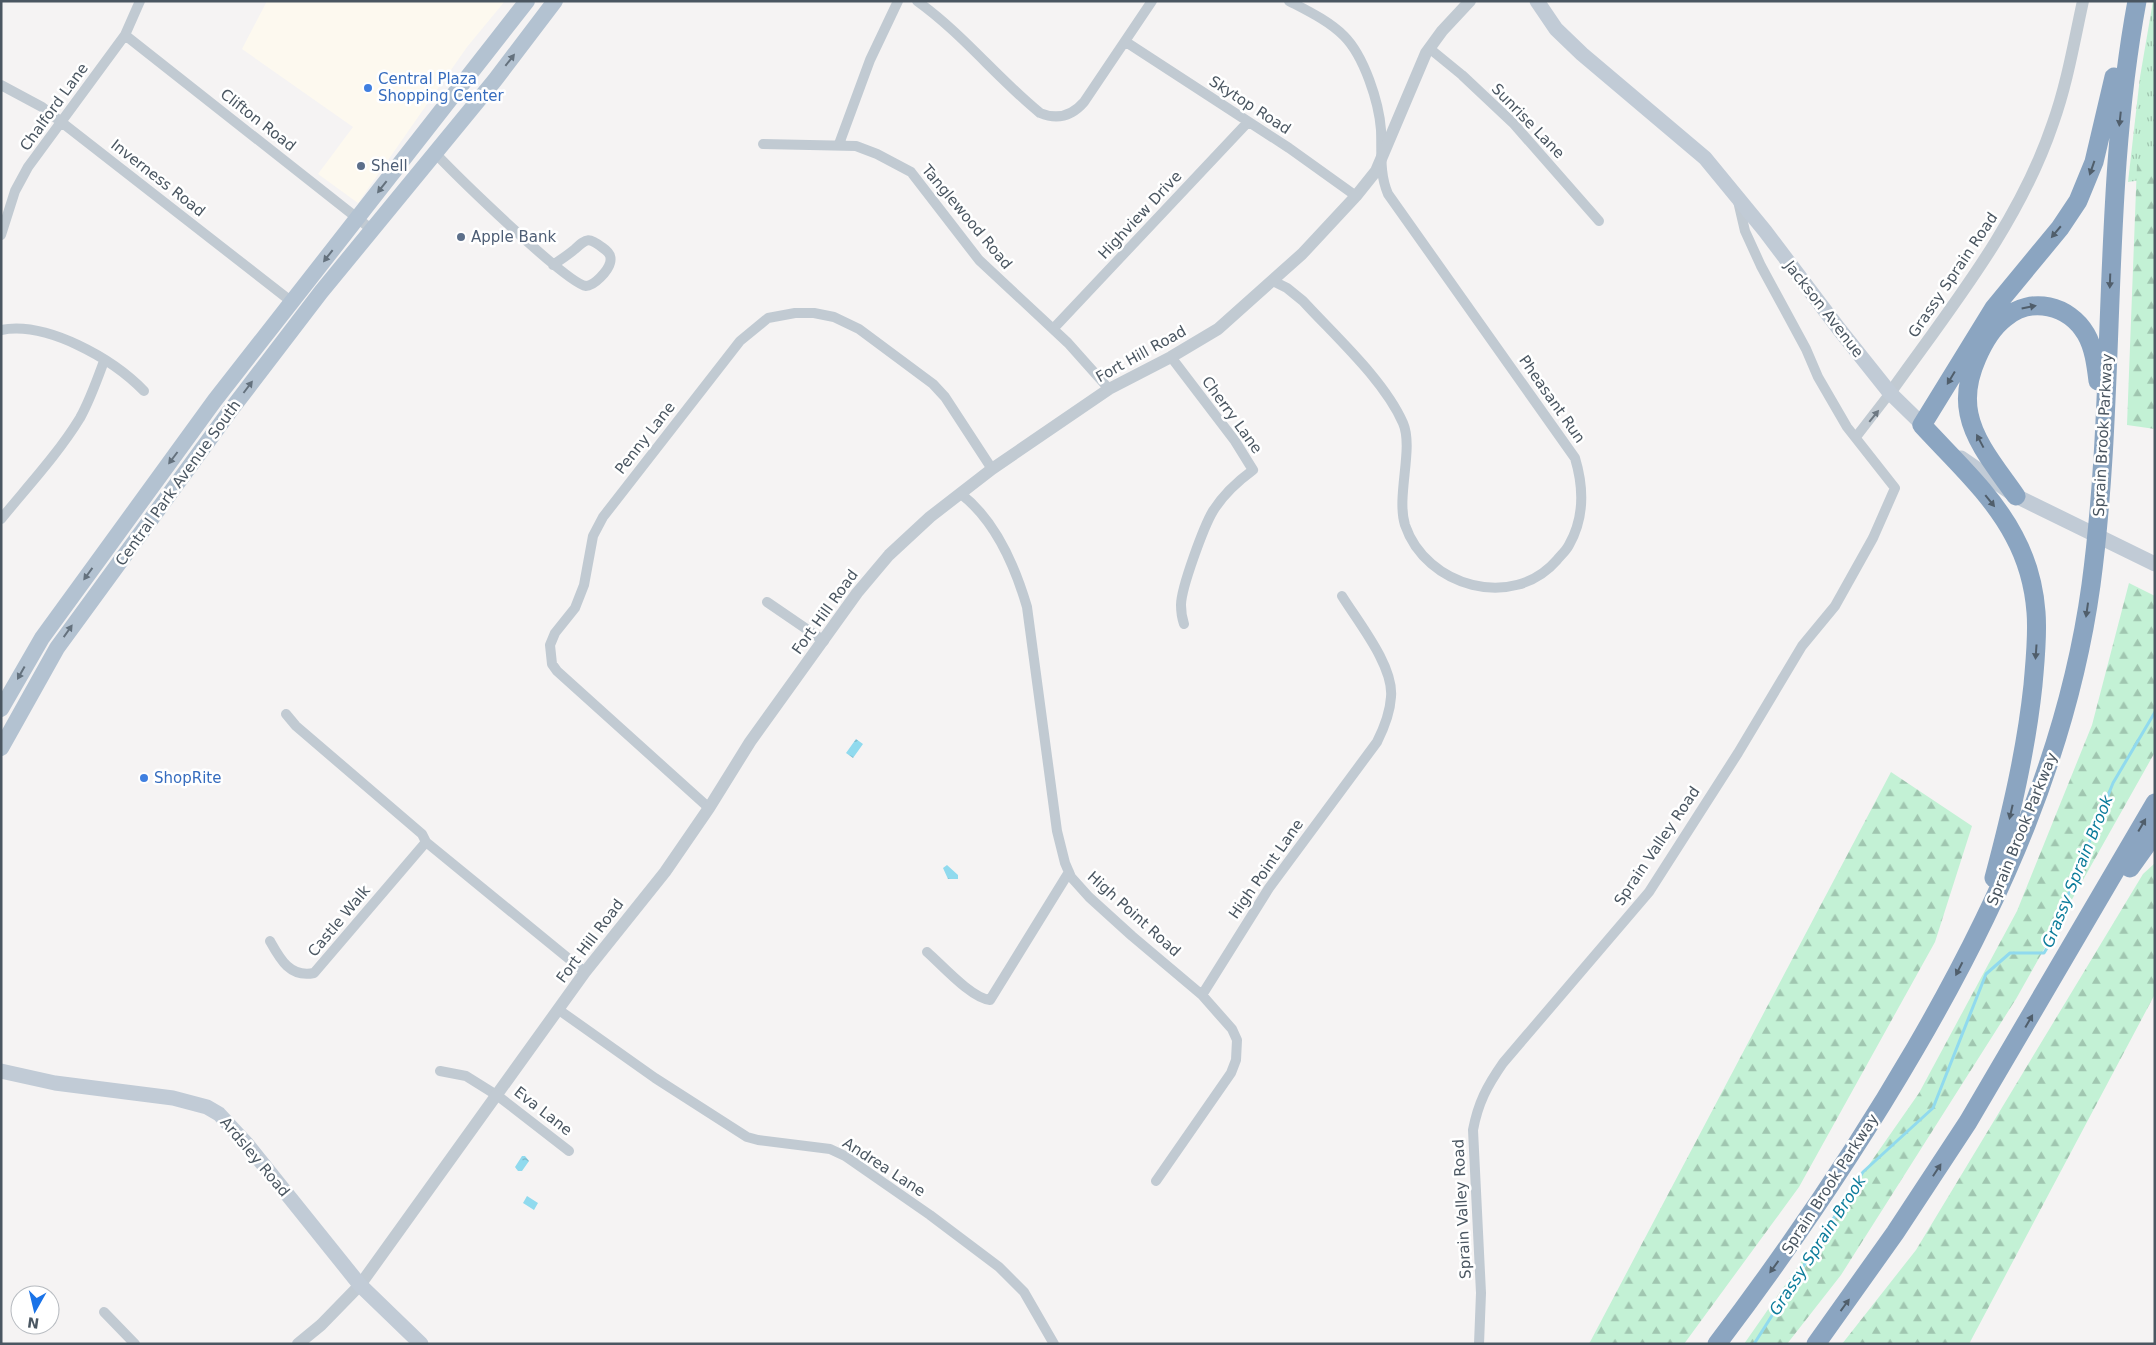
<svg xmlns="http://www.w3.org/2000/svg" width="2156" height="1345" font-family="'DejaVu Sans',sans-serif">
  <defs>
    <pattern id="grass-tufts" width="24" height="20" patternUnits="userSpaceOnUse" patternTransform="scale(1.25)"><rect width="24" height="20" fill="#c3f1d5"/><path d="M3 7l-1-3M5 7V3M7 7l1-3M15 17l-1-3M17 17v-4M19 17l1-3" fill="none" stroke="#a0c6b0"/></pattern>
    <pattern id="forest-firs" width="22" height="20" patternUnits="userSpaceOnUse" patternTransform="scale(1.25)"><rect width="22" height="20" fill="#c3f1d5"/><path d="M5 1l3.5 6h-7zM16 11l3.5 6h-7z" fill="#a0c6b0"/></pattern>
    <pattern id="water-ripples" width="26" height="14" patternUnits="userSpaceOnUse" patternTransform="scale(1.25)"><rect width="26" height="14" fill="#90daee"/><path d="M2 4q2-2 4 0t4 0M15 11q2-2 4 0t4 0" fill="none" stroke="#78b4c4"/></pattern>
  </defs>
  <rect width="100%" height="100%" fill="#f5f3f3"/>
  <path fill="#fdf9ef" d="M267,1h238l-38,46 -109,156 -40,-29 35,-47 -111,-78z"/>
  <path fill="url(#grass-tufts)" d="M2153,1h2v177l-27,4 12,-105z"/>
  <path fill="url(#forest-firs)" d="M2155,162v267l-28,-4 10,-261z
    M2129,583l26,13v156l-139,247 -175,276 -54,69h-43l175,-251 98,-182 75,-186z
    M1891,772l81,54 -37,116 -136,245 -115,157h-95z
    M2155,863v131l-186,350h-127l74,-94 227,-376z"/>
  <path fill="url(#water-ripples)" d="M856,739l7,5 -10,14 -7,-5z
    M947,865l11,10v4h-10l-5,-11z
    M522,1156h3l4,5 -7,10h-4l-3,-4z
    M527,1196l11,7 -4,7 -11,-7z"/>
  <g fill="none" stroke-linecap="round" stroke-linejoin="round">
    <path stroke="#90daee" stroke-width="3" d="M1754,1344l109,-172 70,-64 53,-134 24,-21h34l3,-5 66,-165 42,-71"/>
    <path stroke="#c1cad2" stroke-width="10" d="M917,1c46,33 80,77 123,112 17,7 32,3 44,-11l68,-101
      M125,35l246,194
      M1126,42l163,106 67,48
      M1429,48l33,27 51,48 86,98
      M1,85l41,22 250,195
      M763,144l93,2 21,8 34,18 68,88 89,83 41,46
      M839,144l31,-84 28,-59
      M435,153c20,21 132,131 151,133 8,0 22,-15 24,-23 2,-7 -1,-11 -7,-15 -14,-11 -16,-10 -28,1 -7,6 -15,11 -22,16
      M1,235l14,-44 13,-24 97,-132 15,-34
      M1273,281l14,7 16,13c33,36 81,79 100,122 11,25 -7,73 2,102 21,62 108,86 152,35 4,-5 9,-9 12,-15 16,-28 15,-57 6,-87l-187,-264c-9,-21 -6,-42 -7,-64 -2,-28 -17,-74 -37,-94 -15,-15 -36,-25 -55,-35
      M1053,329l195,-207
      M1,330c46,-9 112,29 143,61
      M1171,357l64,84 18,29c-15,11 -30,25 -40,41 -9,15 -32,77 -32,94 0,6 1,13 3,19
      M1856,437l34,-44
      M961,494c35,27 54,72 66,113l30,224 8,32 6,14 18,20 43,39 70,59 30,34 5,11 -1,20 -5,13 -75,108
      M1,519c27,-33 57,-65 79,-101 10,-18 17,-38 24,-57
      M767,602l57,39
      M286,714l10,12 126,108 4,8 159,130
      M709,808l-152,-137 -5,-7 -2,-19 5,-12 20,-25 9,-23 9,-49 10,-19 137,-176 28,-23 27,-5h19l20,4 25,12 74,55 12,13 47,72
      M270,941c10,18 20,37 44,32l112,-131
      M927,952c15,13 44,46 63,48l79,-128
      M1202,995l67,-107 108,-146c7,-14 13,-28 14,-45 3,-31 -33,-75 -49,-101
      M559,1010l96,68 92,59 11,3 72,9 15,7 85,59 69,52 25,25 30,52
      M440,1071l26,5 32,20 71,55
      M104,1312l31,32
      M1479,1344l2,-51 -8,-163c5,-27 14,-44 30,-67l146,-171 89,-139 64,-107 33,-40 38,-68 22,-50 -48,-61 -29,-50 -12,-28 -45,-83 -16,-35 -7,-30"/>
    <path stroke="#c1cad2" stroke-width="12" d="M1890,393c61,-86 129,-169 163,-270 14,-39 21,-81 30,-122
      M298,1344l23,-19 39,-40 225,-313 80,-100 44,-64 41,-66 107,-149 32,-38 41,-38 62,-48 117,-80 62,-32 47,-28 84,-75 54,-58 20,-25 50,-118 16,-22 28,-30"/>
    <path stroke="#c1cbd6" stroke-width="15" d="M1537,1l19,28 26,25 123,104 60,73 74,98 51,64 40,39
      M1961,458l55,38 139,68
      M1,1071l54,12 118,15 34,9 12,7 27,29 114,142 61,59"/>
    <path stroke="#b3c2d1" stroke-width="16" d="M1,709l41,-71 173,-238 312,-399
      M1,748l56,-100 173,-237 91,-119 174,-212 60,-79"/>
    <path stroke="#8ba5c1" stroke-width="19" d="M2016,496c-17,-25 -41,-52 -47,-82 -4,-19 0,-38 8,-56 6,-14 15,-30 28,-40 26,-22 64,-13 81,16 8,14 10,31 12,47
      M2130,868l25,-35
      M1994,878c17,-64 32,-127 39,-193 2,-24 5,-49 3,-73 -2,-26 -9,-52 -22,-76 -22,-42 -60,-76 -92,-111l72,-117 66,-80 18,-27 16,-39 20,-85
      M1717,1344c72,-95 138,-192 198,-295 84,-144 153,-297 176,-464 26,-194 10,-391 46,-584
      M1816,1344l79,-111 73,-111 187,-319"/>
  </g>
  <defs><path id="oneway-solid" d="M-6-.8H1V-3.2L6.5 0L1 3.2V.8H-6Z" transform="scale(1.25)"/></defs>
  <g fill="#64717d">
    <use href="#oneway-solid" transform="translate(510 60) rotate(-52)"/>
    <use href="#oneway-solid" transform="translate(382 187) rotate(128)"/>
    <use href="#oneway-solid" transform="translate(328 256) rotate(128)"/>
    <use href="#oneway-solid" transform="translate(248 387) rotate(-53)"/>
    <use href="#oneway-solid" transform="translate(173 458) rotate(127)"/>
    <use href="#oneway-solid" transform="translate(88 574) rotate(126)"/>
    <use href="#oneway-solid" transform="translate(68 631) rotate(-55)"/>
    <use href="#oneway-solid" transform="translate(21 673) rotate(119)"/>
  </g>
  <g fill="#505e6b">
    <use href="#oneway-solid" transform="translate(2120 119) rotate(96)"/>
    <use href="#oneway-solid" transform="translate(2092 168) rotate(109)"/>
    <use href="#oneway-solid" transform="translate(2056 232) rotate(130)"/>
    <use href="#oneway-solid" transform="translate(2110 281) rotate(92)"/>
    <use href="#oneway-solid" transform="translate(2029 307) rotate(-11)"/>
    <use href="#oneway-solid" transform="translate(1951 378) rotate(121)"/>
    <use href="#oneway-solid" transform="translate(1980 441) rotate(-118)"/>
    <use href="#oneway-solid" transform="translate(1990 501) rotate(51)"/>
    <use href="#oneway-solid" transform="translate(2087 610) rotate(98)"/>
    <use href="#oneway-solid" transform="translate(2036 652) rotate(94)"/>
    <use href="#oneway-solid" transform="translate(2011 812) rotate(103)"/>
    <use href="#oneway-solid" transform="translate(2142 825) rotate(-60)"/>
    <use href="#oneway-solid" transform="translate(1959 969) rotate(117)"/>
    <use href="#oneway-solid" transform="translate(2029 1021) rotate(-60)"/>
    <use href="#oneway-solid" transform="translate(1937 1170) rotate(-57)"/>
    <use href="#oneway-solid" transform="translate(1774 1267) rotate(126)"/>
    <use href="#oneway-solid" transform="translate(1845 1305) rotate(-54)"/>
  </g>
  <use fill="#6e7983" href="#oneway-solid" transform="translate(1874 416) rotate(-51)"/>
  <g fill="#3f7fe0" stroke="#fff" stroke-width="2">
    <circle cx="368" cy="88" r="5"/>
    <circle cx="144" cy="778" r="5"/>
  </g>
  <g fill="#5c6f8a" stroke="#fff" stroke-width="2">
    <circle cx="361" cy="166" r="5"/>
    <circle cx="461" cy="237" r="5"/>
  </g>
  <g text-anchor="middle" stroke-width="5" stroke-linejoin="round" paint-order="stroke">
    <g font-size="15" fill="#366cbe" stroke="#fff" text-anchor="start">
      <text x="378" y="84">Central Plaza<tspan x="378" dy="17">Shopping Center</tspan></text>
      <text x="154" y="783">ShopRite</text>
    </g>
    <g font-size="15" fill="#4a5661" stroke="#fff">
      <text transform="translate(1250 105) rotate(33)" y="5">Skytop Road</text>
      <text transform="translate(54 107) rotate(-54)" y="5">Chalford Lane</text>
      <text transform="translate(258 120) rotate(38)" y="5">Clifton Road</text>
      <text transform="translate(1528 121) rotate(46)" y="5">Sunrise Lane</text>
      <text transform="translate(158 178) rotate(38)" y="5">Inverness Road</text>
      <text transform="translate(1140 215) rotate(-47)" y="5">Highview Drive</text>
      <text transform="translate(967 217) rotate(50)" y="5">Tanglewood Road</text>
      <text transform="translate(1953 275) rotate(-56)" y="5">Grassy Sprain Road</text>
      <text transform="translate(1824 309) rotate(52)" y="5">Jackson Avenue</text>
      <text transform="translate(1141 354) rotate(-29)" y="5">Fort Hill Road</text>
      <text transform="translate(1552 399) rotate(55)" y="5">Pheasant Run</text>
      <text transform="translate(1232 415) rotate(54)" y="5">Cherry Lane</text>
      <text transform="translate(2103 435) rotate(-87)" y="5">Sprain Brook Parkway</text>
      <text transform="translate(645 438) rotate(-52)" y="5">Penny Lane</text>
      <text transform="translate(178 483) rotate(-54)" y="5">Central Park Avenue South</text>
      <text transform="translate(825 612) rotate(-54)" y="5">Fort Hill Road</text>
      <text transform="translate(2022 829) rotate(-68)" y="5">Sprain Brook Parkway</text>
      <text transform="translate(1657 846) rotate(-56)" y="5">Sprain Valley Road</text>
      <text transform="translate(1266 869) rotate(-55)" y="5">High Point Lane</text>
      <text transform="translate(1134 914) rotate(42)" y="5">High Point Road</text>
      <text transform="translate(339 921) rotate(-50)" y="5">Castle Walk</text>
      <text transform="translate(590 941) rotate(-53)" y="5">Fort Hill Road</text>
      <text transform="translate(543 1111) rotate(38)" y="5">Eva Lane</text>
      <text transform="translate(255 1157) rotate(50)" y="5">Ardsley Road</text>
      <text transform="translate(884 1167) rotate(33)" y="5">Andrea Lane</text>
      <text transform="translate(1830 1184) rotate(-57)" y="5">Sprain Brook Parkway</text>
      <text transform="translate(1462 1209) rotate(-93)" y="5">Sprain Valley Road</text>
    </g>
    <g font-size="15" fill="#4e5e75" stroke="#fff" text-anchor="start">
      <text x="371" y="171">Shell</text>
      <text x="471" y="242">Apple Bank</text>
    </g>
    <g font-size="16" font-style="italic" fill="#0c7c9b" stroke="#fff">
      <text transform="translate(2077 871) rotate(-68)" y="6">Grassy Sprain Brook</text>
      <text transform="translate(1817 1245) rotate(-57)" y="6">Grassy Sprain Brook</text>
    </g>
  </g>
  <rect width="2156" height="1345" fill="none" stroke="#4a5661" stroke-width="5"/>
  <g transform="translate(35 1310) rotate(188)"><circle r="24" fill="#ffffff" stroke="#b7bbc0"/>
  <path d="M0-4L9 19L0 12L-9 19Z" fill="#1a73e8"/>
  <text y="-8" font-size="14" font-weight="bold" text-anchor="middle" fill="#4a5661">N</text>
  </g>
</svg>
